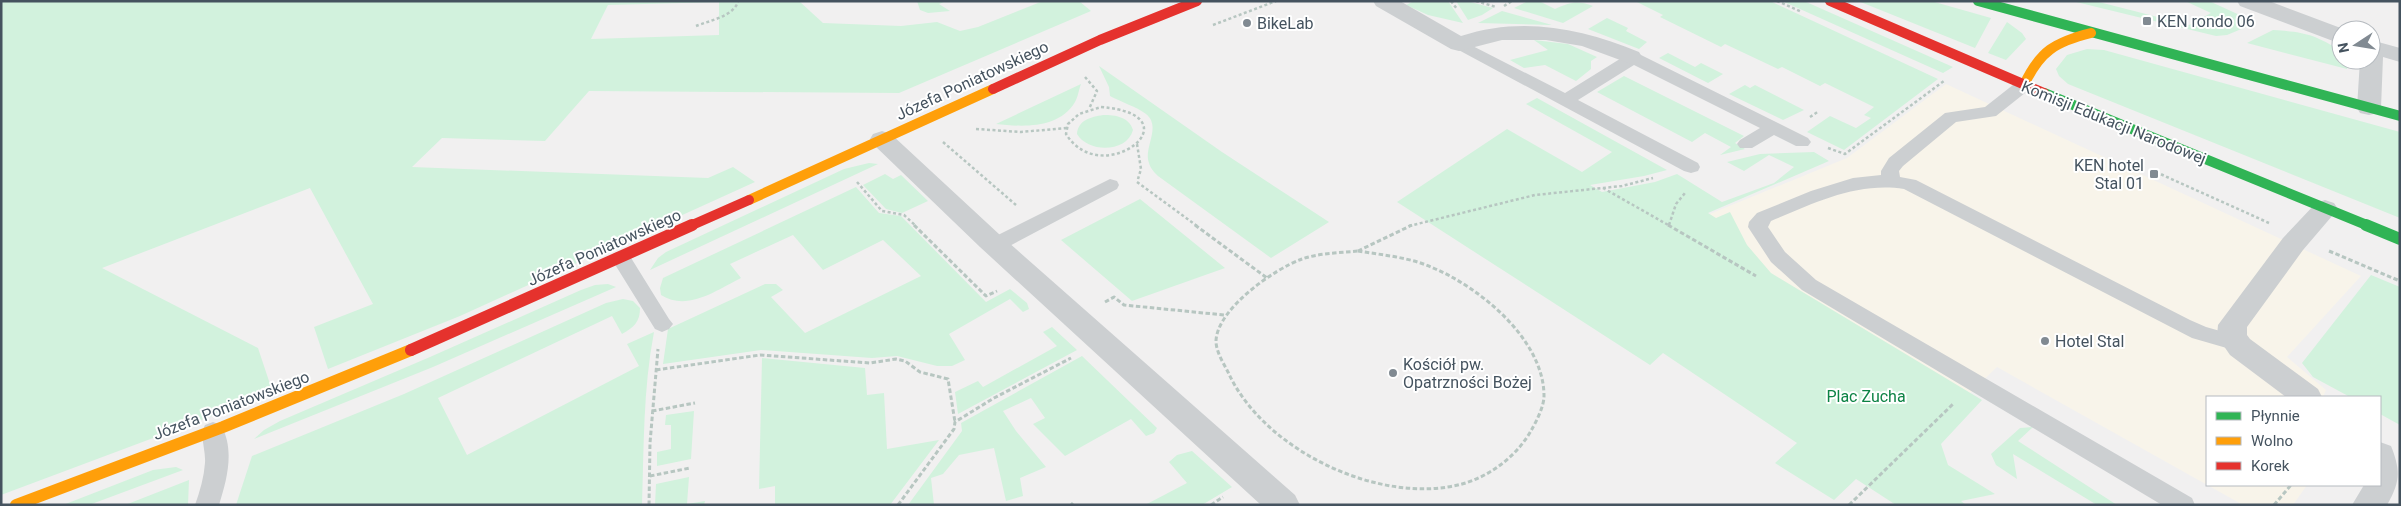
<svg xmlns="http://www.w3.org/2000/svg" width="2401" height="506" font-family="Roboto,sans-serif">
  <rect width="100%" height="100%" fill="#f1f0f0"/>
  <path fill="#f8f4ea" d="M1946,84l415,192 -74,81 39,33 -3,7h-116v88h100l-14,20h-50l-246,-138 -28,27 -291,-167 169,-69z"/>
  <path fill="#d2f2dd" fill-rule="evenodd" d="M1,1h798l24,22 78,3 36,-4 23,9 18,-4 65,-26h36l12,10 -192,82 -310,-2 -44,50 -103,-3 -30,29 296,11 25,-11 22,15 -295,134 -132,53 -14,-42 59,-23 -63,-116 -208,80 156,80 15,45 -272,102zM719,2v33l-128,4 17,-34z
    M917,1h29l-7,3 11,7 -22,2 -8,-3z
    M1414,1h34l15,22 -35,-8 -22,-10z
    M1456,1h11l26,7 -11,7 -14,5z
    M1528,1h11l16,8c15,-7 23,-9 38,-3l-30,17 -49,-15z
    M1635,1h135l168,78 -94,71 -37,-18 23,-16 26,12 15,-10 -7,-3 10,-8 -49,-24 -5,3 -38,-19 -4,2 -53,-25 -4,3 -61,-30 3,-2z
    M1782,1h22l149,66 -10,6z
    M1858,1h73l60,17 -16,30z
    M2072,1h23l94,24 22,-12 -26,-12h24l35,16 7,5v3l-24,10 -11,1z
    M1502,11l50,14 -74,-2z
    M1607,18l21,10 -2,3 21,11 -8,7 -51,-20z
    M2007,22l15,11 4,6 -20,21 -18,-7z
    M2273,30c31,2 41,4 68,21v9l9,1 -3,8 -100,-26z
    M1534,40l34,4 29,13 -6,4v8l-15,12 -31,-16 -21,3 -14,-8 38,-10z
    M2087,49l17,1 296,82v86l-332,-134 -9,-8 -3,-7 11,-14z
    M1668,53l27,14 6,-4 22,11 -15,9 -49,-25z
    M1099,66l123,86 107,70 -58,36 -113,-82c-3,-3 -8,-8 -9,-13 -6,-15 13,-36 -3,-49 -9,-7 -25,-12 -36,-18l-1,-9z
    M1624,76l120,60 -9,7 10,6 -25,6 11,-8 -26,-14 -13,9 -95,-50z
    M1081,84c-2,5 -3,13 -6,18 -16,27 -52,25 -79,22z
    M1745,85l5,3 5,-3 49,25 -21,10 -54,-26z
    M1537,98l130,72 -23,6 -54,9 12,7 53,-10 22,-8 45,28 52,-19 20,-16 -25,-12 -25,16 -17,-9 33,-8 54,-2 15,9 -121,52 8,5 14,-6 17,33 24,28 211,127 -41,44 7,21 47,29 -34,7 5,4h-70l-40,-26 -22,21 -59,-37 22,-20 -134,-90 -13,12 -253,-163 110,-73 75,43 30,-20 -86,-48z
    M1103,115c13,0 26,2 30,15 -6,23 -45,23 -56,4 1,-14 14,-17 26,-19z
    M869,163l9,1 -228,106 8,-12 8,-6 178,-83z
    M885,174l8,5 8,-4 27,26 -26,12 -16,-4 -23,-24z
    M856,187l23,26 22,3 85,86 24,-13 17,14 2,6 -6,3 -13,-13 -61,35 16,26 -13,6h-15l-40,-10 -25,2 -111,-8 -98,14 5,-35 97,-45h11l7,6 -12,7 34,36 116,-57 -38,-36 -60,30 -30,-35 -63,29 11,14c-24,12 -54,34 -80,17l-1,-7 3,-10z
    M1140,199l85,69 -93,33 -71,-61z
    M2371,275l29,12v138l-20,-11v-17h-30l-37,-20 -11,-14z
    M608,284l8,3 -183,80 -179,72 10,-9 16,-9 150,-64 151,-67 14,-5z
    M623,299l10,2 7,7c0,14 -6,19 -18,26l-10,-18 -174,82 29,57 172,-89 -12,-22 27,-12c-11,57 -10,115 -12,173h-406l16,-49 152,-62 202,-91z
    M1052,327l25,23 -119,64 -3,-22 23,-11 5,6 74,-41 -14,-14z
    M1082,356l75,72 -3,5 -8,3 -15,-17 -66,37 -32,-32 12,-6 -14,-20 -28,13 13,20 30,36 -26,11 3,18 -17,5 -12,-53 -35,7 -16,19 -12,4 3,27h-26l54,-74 -1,-8z
    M762,358l103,10 2,27 17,-2 3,56 52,-9 -49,65h-115v-19l-16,3z
    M694,411l-3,48 -34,7v-14l14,-3v-24h-6l1,-10z
    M2033,427l-15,14 99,64h-20l-84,-51 4,25 -21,-14 -5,-11 29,-26z
    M1192,451l40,36 -30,18h-57l42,-22 -18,-21 8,-7z
    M176,467l7,3 -94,35h-26l90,-35z
    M689,477l-2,27 18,-3 -1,4h-49l1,-21z
    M189,480l-1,25h-63z"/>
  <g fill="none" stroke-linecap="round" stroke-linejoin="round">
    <path stroke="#b7c6c1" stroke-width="2.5" stroke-dasharray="3 2.5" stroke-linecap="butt" d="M1451,1l6,8
      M1476,1l20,6
      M1777,1l25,11
      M1504,6l8,-5
      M1213,25l63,-24
      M696,26c12,-5 39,-10 42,-25
      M1085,77l12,14 -8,18
      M1101,107c99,8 1,85 -35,27l2,-10 11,-10z
      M1810,117l9,-6
      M976,129l45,3 45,-4
      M943,142l73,63
      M1137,144l4,25 -3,10
      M1828,148l17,6 99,-73
      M2156,172l113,51
      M857,182l25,29 22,4 12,11
      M1137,182l60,44
      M1603,188l67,38
      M1669,225l7,-21 9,-11
      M1409,226l126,-31 87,-9 31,-8"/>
    <path stroke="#b7c6c1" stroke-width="3" stroke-dasharray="4.5 2.5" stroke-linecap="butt" d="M914,225l72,71 11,-5
      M1195,225l72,53
      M1668,225l88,51
      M1358,251c24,4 50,6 73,16 47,19 113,72 113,129 0,10 -7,24 -12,33 -14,26 -41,47 -70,55 -82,22 -198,-34 -233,-110 -5,-10 -13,-22 -13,-33 1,-32 58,-72 86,-82 17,-6 37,-6 56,-8z
      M1358,251l54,-26
      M2329,251l71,30
      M1105,302l9,-5 10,8 100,10
      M656,370l104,-15 110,8 26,-4 9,2 15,11 28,7 7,43
      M652,411l43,-8
      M650,476l40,-8
      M649,505l1,-62 8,-94
      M898,505l56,-76 1,-7 39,-24 77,-40
      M1071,505l2,-2
      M1211,505l12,-8
      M1849,505l104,-101
      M2274,505l17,-20"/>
    <path fill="#cccfd1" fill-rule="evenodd" d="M1459,39l106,54 58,-36 2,-4h12l171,85 3,4 -3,4h-12l-22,-11 -22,13h-12l-3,-4 3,-4 20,-12 -126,-63 -56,35 120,63 2,4 -2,4 -7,2 -7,-2 -231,-124 -2,-3 2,-3z
      M2024,80l6,1 3,4 -3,4 -34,27 -40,6 -53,44 -4,5 1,6 16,3 274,140 16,7 39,11 3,5 -3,5 -8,3 -45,-13 -288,-149c-48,-7 -89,14 -133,32l-3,6 17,25 31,28 376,218 3,7h-33l-360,-215 -31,-28 -23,-35 1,-5 8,-9 54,-22 42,-13 28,-3v-4l8,-13 56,-45 40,-6 33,-26z
      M1110,179l7,2 2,4 -2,4 -115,61 -7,2 -7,-2 -3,-5 3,-5z
      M621,251l7,2 41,66 4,5 -4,5 -7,3 -7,-3 -44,-71 3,-5z
      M213,422l8,3c14,25 6,54 -2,80h-24c5,-14 9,-28 10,-42 1,-13 -6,-28 0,-38z"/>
    <path fill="#cccfd1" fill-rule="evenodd" d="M1373,1h27l61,35c60,-20 121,-8 178,16l3,5 -3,5 -8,2 -49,-18 -36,-6h-44l-43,11 -8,-2 -75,-43z
      M2237,1h32l77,29h-5v13l-8,-2 -93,-35z
      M2371,40l29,8v14l-17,-5 -2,51 -3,5 -9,2 -9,-2 -3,-5 3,-48h11z
      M882,131l9,3 109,101 295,260 5,10h-39l-281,-258 -107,-103 -3,-5 3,-5z
      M2325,200l9,3 4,6 -35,41 -56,77v8l3,4 68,50 4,8h-36l-56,-42 -13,-19 1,-11 65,-87 33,-35z
      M2380,442l11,4c10,25 9,36 -4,59h-35l12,-20h16z"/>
    <path stroke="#30b455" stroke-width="10" d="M1978,1l422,115
      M2044,93l325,133"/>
    <path stroke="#30b455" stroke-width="12" d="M2366,225l34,14"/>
    <path stroke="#ff9f0a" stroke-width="10" d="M2024,85c16,-34 31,-43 67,-52
      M749,200l244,-111"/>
    <path stroke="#ff9f0a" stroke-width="12" d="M16,505l207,-78 188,-77"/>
    <path stroke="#e5322d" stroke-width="10" d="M1830,1l214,92
      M993,89l107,-49 97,-39
      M690,226l59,-26"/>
    <path stroke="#e5322d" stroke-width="12" d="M411,350l281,-125"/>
  </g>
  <g fill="#818a92" stroke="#fff" stroke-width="2">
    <rect x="2142" y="16" width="10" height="10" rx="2.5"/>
    <circle cx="1247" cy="23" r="5"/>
    <rect x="2149" y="169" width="10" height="10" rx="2.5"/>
    <circle cx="2045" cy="341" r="5"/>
    <circle cx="1393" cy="373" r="5"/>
  </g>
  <g text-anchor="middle" stroke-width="4" stroke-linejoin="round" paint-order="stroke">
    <g font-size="16" fill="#45535f" stroke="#fff" text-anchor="start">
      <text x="2157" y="27">KEN rondo 06</text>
      <text x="1257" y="29">BikeLab</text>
      <text x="2144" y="171" text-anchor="end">KEN hotel<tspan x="2144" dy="18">Stal 01</tspan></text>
      <text x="2055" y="347">Hotel Stal</text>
      <text x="1403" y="370">Kościół pw.<tspan x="1403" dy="18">Opatrzności Bożej</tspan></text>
    </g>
    <g font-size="16" fill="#45535f" stroke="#fff">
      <text transform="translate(972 80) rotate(-25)" y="6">Józefa Poniatowskiego</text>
      <text transform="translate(2114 122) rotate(22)" y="6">Komisji Edukacji Narodowej</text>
      <text transform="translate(604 247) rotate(-24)" y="6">Józefa Poniatowskiego</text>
      <text transform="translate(231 405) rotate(-21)" y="6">Józefa Poniatowskiego</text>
    </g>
    <g font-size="16" fill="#0d8345" stroke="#fff">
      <text x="1866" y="402">Plac Zucha</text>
    </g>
  </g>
  <rect width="2401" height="506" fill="none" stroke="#45535f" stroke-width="5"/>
  <rect x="2206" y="396" width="175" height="90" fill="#ffffff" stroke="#b5babf"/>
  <rect x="2216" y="412" width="25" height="8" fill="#30b455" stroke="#b5babf"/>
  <text x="2251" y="421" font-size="15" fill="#45535f">Płynnie</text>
  <rect x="2216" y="437" width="25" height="8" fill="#ff9f0a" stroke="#b5babf"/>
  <text x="2251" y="446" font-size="15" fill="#45535f">Wolno</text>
  <rect x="2216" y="462" width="25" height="8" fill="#e5322d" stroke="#b5babf"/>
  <text x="2251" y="471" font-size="15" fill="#45535f">Korek</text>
  <g transform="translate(2356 45) rotate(258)"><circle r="24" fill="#ffffff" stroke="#b5babf"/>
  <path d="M0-4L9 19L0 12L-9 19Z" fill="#818a92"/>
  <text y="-8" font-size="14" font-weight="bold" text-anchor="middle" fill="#45535f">N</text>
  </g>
</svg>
